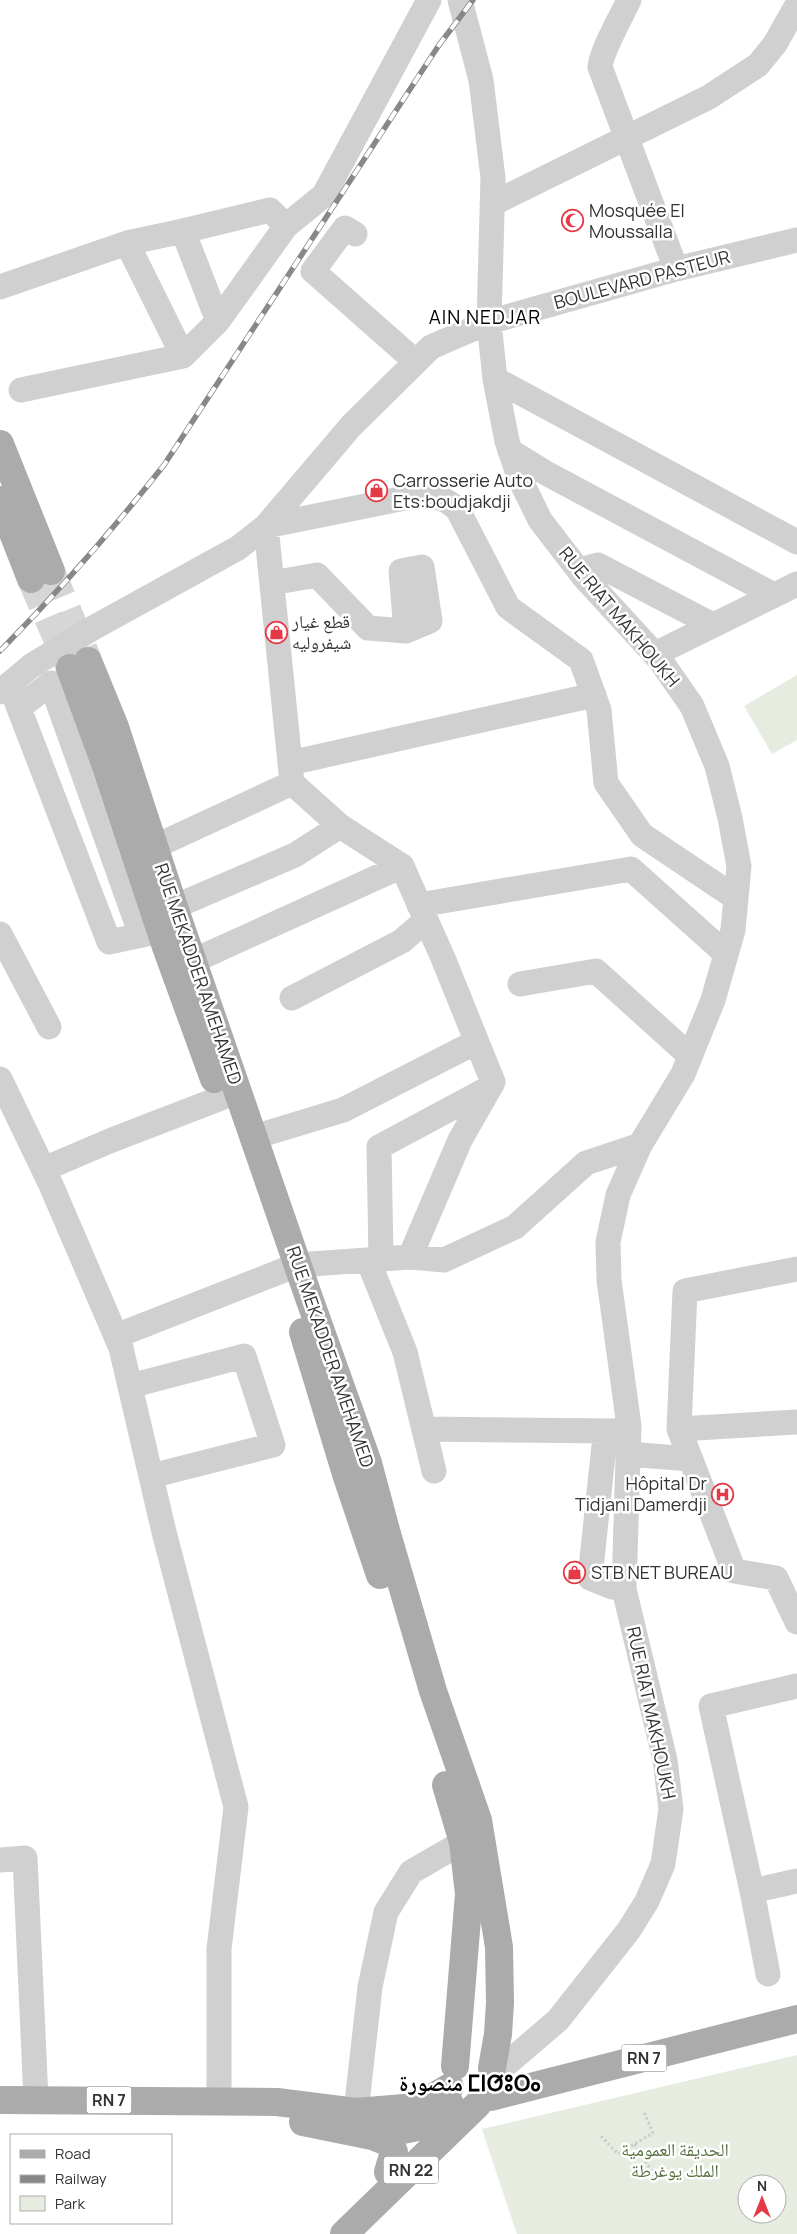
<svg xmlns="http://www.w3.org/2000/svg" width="797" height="2234" font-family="Manrope,'Noto Naskh Arabic','Noto Sans Tifinagh',sans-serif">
  <rect width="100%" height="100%" fill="#fff"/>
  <path fill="#e6ecdf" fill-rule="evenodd" d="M797,675v65l-25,14 -28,-48z
    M797,2055v179h-280l-35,-105zM747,2184h30v30h-30z"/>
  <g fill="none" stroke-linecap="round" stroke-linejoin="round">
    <path stroke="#d6d6d6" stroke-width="28" stroke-dasharray="28 14" stroke-linecap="butt" d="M51,571l37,89
      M31,579l39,89"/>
    <path stroke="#cdcdcd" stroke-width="3" stroke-dasharray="2.5 2.5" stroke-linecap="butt" d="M601,2136l17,18 35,-21 -9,-21
      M635,2144l22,36"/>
    <path stroke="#d0d0d0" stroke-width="25" d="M460,0l21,80 12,98 -4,144 6,57 12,62 12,36 21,43 43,56 77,84 32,46 25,60 13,52 9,48 -6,64 -20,70 -30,74 -43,71 -22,50 -10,47 1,38 20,146 -5,163 41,171 6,49 -8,55 -16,37 -18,29 -71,90 -63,54
      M629,0c-8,17 -28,52 -29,67l76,202
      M492,204l217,-107 49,-32 17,-21 22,-39
      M286,226l-16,-16 -87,21 35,90 68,-95 38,-31 105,-195
      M355,234l-10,-6 -32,43 103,91
      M127,243l56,113 35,-35
      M0,287l127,-44 56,-12
      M495,379l302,163
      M21,390l162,-34
      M510,451l34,21 230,123
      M579,570l19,-5 115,60
      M272,583l45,-8 51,53 38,3 -5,-60 21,-4 8,54 -24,10
      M655,654l142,-70
      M10,685l99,257 52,-11
      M0,692l31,-26 62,-38 145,-80 28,-22 85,-100 80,-79 58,-25 187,-53 121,-29
      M19,708l32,-25 90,252
      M290,763l304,-68
      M154,847l138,-64
      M419,905l212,-36 95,85
      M174,907l121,-52 45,-29
      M0,934l49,93
      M193,961l209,-95
      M520,984l76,-13 94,85
      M292,998l110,-57 24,-21
      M0,1079l51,106 70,163 43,184 72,275 -17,142v153
      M254,1137l89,-27 133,-68
      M640,1145l-54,18 -71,64 -71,33 -34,-3 50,-117 33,-58 -50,-124 -41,-92 -62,-40 -48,-43 -26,-257 149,-30c18,0 29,0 43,14l50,97 73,53 18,50 7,73 36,52 94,63
      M44,1169l68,-29 109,-42
      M381,1259l-2,-112 110,-59
      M368,1260l37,92 29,119
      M797,1269l-112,22 -6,138 118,-7
      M116,1336l181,-71 113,-8
      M130,1386l114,-30 29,89 -122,31
      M424,1429l191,2
      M679,1429l55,142 42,7 21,44
      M628,1454l62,5
      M624,1589l-12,-2 -22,-9 15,-142 24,-10
      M0,1860l25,-2 11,241
      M752,1891l-41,-185 86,-20
      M768,1974l-16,-83 45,-10
      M356,2112l14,-125 16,-75 25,-40 52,-30"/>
    <path stroke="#ababab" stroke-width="28" d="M0,444l51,127
      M0,500l31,79
      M88,661l27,66 59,180 134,388 60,168 19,71 46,157 45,129 21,127 1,56 -2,31 -6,34
      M70,668l36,98 60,181 48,132
      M303,1332l43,142 34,101
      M446,1785l17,57 6,52 -14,172
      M491,2097l306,-78
      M0,2100l277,2 79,10 60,-5 34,-20
      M303,2122l69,14 46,-9 32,-23
      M372,2136l18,7 4,9 -6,20
      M344,2234l133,-129"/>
    <defs>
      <path id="rail" d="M0,651c59,-60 112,-120 164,-186l275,-420 34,-45"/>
    </defs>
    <use href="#rail" stroke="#888" stroke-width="5.5"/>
    <use href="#rail" stroke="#fff" stroke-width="4" stroke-dasharray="11" stroke-linecap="butt"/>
  </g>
  <defs>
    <symbol id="mosque-ring" viewBox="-11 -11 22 22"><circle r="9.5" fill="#fff" stroke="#e63946" stroke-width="1.5"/><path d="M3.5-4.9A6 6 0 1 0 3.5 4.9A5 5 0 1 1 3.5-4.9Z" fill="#e63946"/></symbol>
    <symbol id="shop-ring" viewBox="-11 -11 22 22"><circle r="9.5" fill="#fff" stroke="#e63946" stroke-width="1.5"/><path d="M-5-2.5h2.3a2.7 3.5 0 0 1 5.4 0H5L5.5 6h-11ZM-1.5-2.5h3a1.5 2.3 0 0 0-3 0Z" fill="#e63946"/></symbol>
    <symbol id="hospital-ring" viewBox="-11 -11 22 22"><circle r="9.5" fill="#fff" stroke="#e63946" stroke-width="1.5"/><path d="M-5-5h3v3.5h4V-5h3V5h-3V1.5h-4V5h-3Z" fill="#e63946"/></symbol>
  </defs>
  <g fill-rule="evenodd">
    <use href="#mosque-ring" x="560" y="208" width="25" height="25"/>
    <use href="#shop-ring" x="364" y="478" width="25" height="25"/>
    <use href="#shop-ring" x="264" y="620" width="25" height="25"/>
    <use href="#hospital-ring" x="710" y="1482" width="25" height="25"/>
    <use href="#shop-ring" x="562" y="1560" width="25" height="25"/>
  </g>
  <g text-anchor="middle" stroke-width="5" stroke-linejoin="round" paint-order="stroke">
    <g fill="#fff" stroke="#707070" stroke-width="1">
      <rect x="621.5" y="2044.5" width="45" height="27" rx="4"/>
      <rect x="86.5" y="2086.5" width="45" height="27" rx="4"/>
      <rect x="383.5" y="2156.5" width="55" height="27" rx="4"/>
    </g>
    <g font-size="16" font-weight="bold" fill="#333">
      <text x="644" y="2064">RN 7</text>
      <text x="109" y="2106">RN 7</text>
      <text x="411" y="2176">RN 22</text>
    </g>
    <g font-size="18" fill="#333" stroke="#fff" text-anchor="start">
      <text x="589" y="217">Mosquée El<tspan x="589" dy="21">Moussalla</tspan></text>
      <text x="393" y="487">Carrosserie Auto<tspan x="393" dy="21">Ets:boudjakdji</tspan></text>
      <text x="292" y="628">قطع غيار<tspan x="292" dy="21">شيفروليه</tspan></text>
      <text x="707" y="1490" text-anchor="end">Hôpital Dr<tspan x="707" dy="21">Tidjani Damerdji</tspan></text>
      <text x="591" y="1579">STB NET BUREAU</text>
    </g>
    <g font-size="18" fill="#333" stroke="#fff">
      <text transform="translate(642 280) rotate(-15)" y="6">BOULEVARD PASTEUR</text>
      <text transform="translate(619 617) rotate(50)" y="6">RUE RIAT MAKHOUKH</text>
      <text transform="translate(198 974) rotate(71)" y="6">RUE MEKADDER AMEHAMED</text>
      <text transform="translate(330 1357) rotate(71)" y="6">RUE MEKADDER AMEHAMED</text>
      <text transform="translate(651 1713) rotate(78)" y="6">RUE RIAT MAKHOUKH</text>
    </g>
    <g font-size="18" fill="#56703f" stroke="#fff">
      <text x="675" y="2156">الحديقة العمومية<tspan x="675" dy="21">الملك يوغرطة</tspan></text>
    </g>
    <g font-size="19" letter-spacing="1" fill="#000" stroke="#fff">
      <text x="485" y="324">AIN NEDJAR</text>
    </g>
    <g font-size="22" font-weight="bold" fill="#000" stroke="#fff">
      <text x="470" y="2091">منصورة ⵎⵏⵚⵓⵔⴰ</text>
    </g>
  </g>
  <rect x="10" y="2134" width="162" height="90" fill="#ffffff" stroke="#adadad"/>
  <rect x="20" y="2150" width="25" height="8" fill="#ababab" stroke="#adadad"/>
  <text x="55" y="2159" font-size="15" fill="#333333">Road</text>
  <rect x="20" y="2175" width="25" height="8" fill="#888888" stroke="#adadad"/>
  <text x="55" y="2184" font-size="15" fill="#333333">Railway</text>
  <rect x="20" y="2196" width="25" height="15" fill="#e6ecdf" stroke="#adadad"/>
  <text x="55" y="2209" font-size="15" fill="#333333">Park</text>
  <g transform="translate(762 2199)"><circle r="24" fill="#ffffff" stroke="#adadad"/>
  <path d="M0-4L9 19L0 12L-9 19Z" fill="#e63946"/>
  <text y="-8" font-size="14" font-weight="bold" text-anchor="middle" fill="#333333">N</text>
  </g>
</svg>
